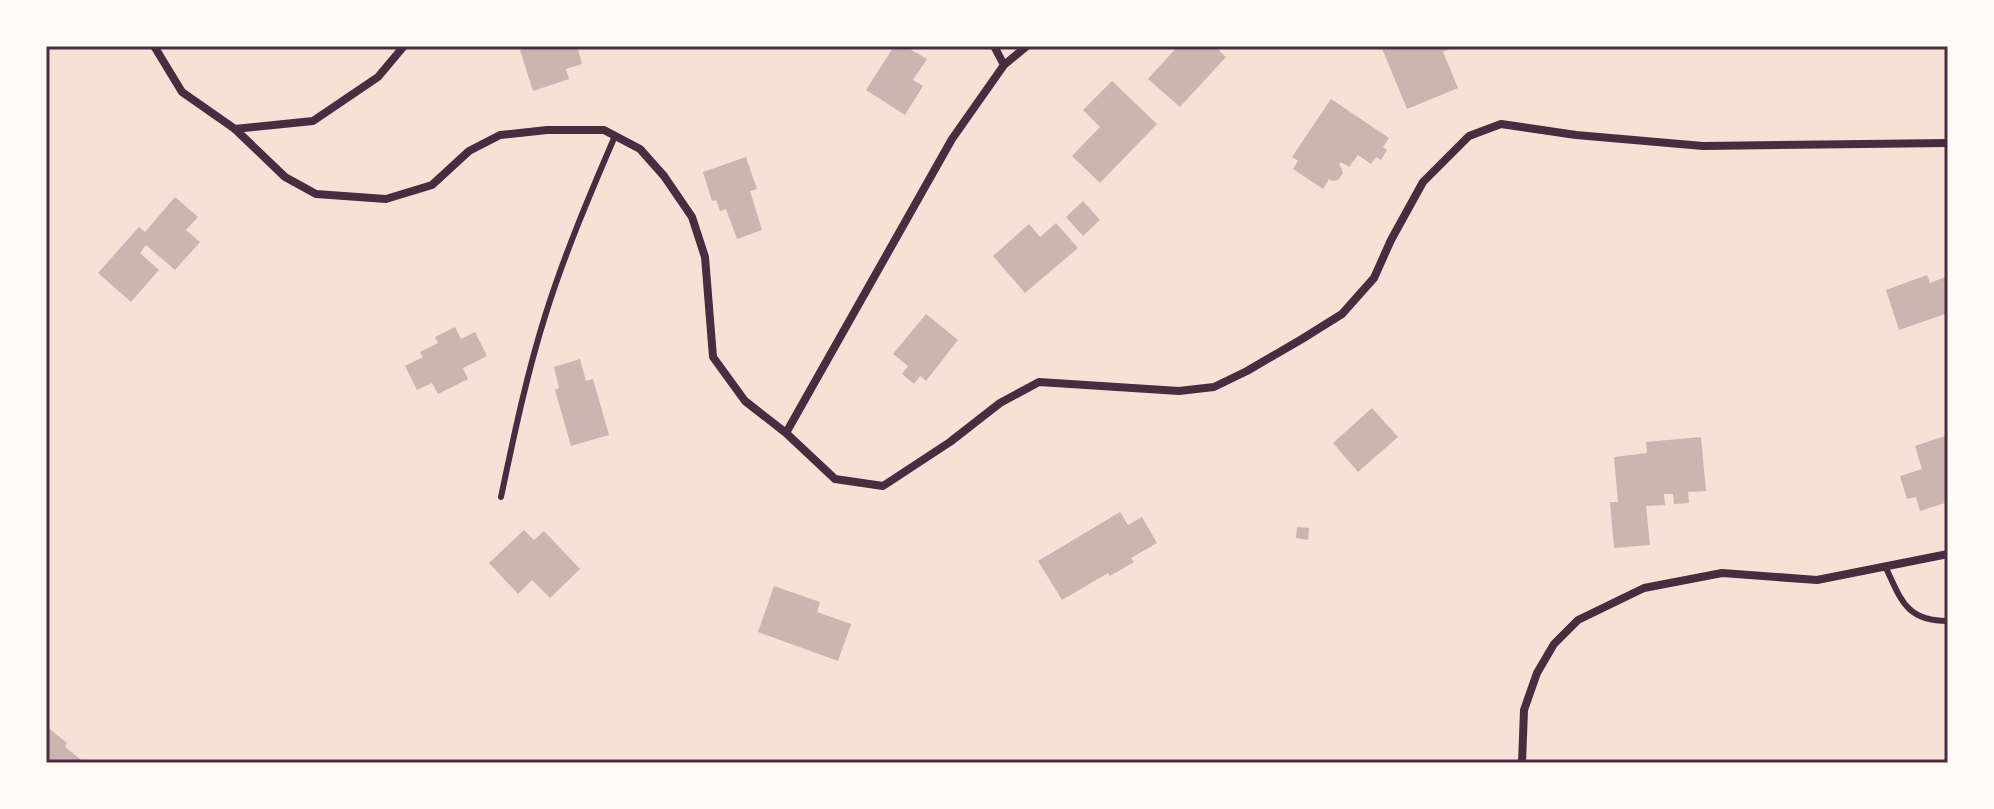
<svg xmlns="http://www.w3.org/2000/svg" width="1994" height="809" font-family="'Exo 2',sans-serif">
  <rect width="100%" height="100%" fill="#f7e1d7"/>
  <path fill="#ccb4b1" d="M533,46h44l5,18 -16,5 3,10 -36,12 -13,-41z
    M894,46h11l22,13 -14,21 10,6 -18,29 -39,-25z
    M1178,46h36l12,11 -46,50 -32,-28z
    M1381,46h76l-14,6 15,36 -51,21z
    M1112,81l45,43 -57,59 -28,-27 28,-29 -17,-17z
    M1331,99l58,39 -6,9 4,3 -6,10 -5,-3 -5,7 -13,-9 -9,12 -8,-5 -2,3 2,2 2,6 -5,7 -6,1 -3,-2 -6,10 -30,-20 5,-8 -6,-4z
    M746,157l11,32 -7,2 12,39 -25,9 -11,-30 -6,2 -4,-11 -4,1 -9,-29z
    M175,197l23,20 -12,13 14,12 -25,28 -29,-25 -6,8 19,17 -28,32 -33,-29 41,-46 6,5z
    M1083,201l17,19 -17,16 -17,-19z
    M1056,223l22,25 -53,45 -32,-37 36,-32 11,13z
    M1927,275l3,8 18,-7v37l-49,17 -13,-40z
    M926,314l32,26 -32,41 -6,-5 -6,8 -12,-10 6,-8 -15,-12z
    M455,327l6,12 14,-7 12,24 -24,12 5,11 -30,15 -6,-11 -15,7 -12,-24 18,-9 -3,-5 18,-9 -3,-6z
    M580,359l6,22 7,-2 16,56 -38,11 -16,-56 4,-2 -5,-21z
    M1372,408l26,29 -40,35 -25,-29z
    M1948,435v67l-28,9 -4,-14 -9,2 -7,-23 22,-7 -7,-23z
    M1701,437l5,54 -18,1 1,11 -15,1 -1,-10h-9l1,11 -19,1 4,39 -36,3 -4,-46h8l-4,-45 33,-4 -1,-11z
    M1120,512l8,13 14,-8 15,26 -26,15 3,4 -24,14 -2,-3 -46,27 -24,-39z
    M1297,527l12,1 -1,12 -12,-2z
    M524,530l10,10 10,-9 36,38 -30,29 -18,-18 -14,14 -29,-31z
    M774,586l46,16 -3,10 34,12 -13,37 -80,-29z
    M46,726l21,17 -2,4 20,16h-39z"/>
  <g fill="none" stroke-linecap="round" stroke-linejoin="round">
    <path stroke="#4a2c40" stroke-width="6" d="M501,497c13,-62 26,-124 45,-184 19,-60 44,-119 69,-177
      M1885,566c16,33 20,55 63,55"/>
    <path stroke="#4a2c40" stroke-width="8" d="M154,46l28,46 53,37 50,48 31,17 70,5 46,-14 37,-34 31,-16 47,-5h57l36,19 24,27 28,41 13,40 8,100 32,44 41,32 49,46 48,7 67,-44 50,-39 39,-21 140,9 35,-4 33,-16 55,-32 40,-25 32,-36 17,-38 32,-58 46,-46 32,-12 75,11 127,11 245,-3
      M994,46l10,19
      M235,129l78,-8 65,-44 26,-31
      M786,433l166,-294 52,-74 23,-19
      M1522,763l2,-53 13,-37 17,-29 24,-24 66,-32 78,-15 95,7 131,-26"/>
  </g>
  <rect width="1994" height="809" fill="none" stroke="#fffaf5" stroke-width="96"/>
  <rect x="48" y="48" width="1898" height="713" fill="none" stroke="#4a2c40" stroke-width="3"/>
</svg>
